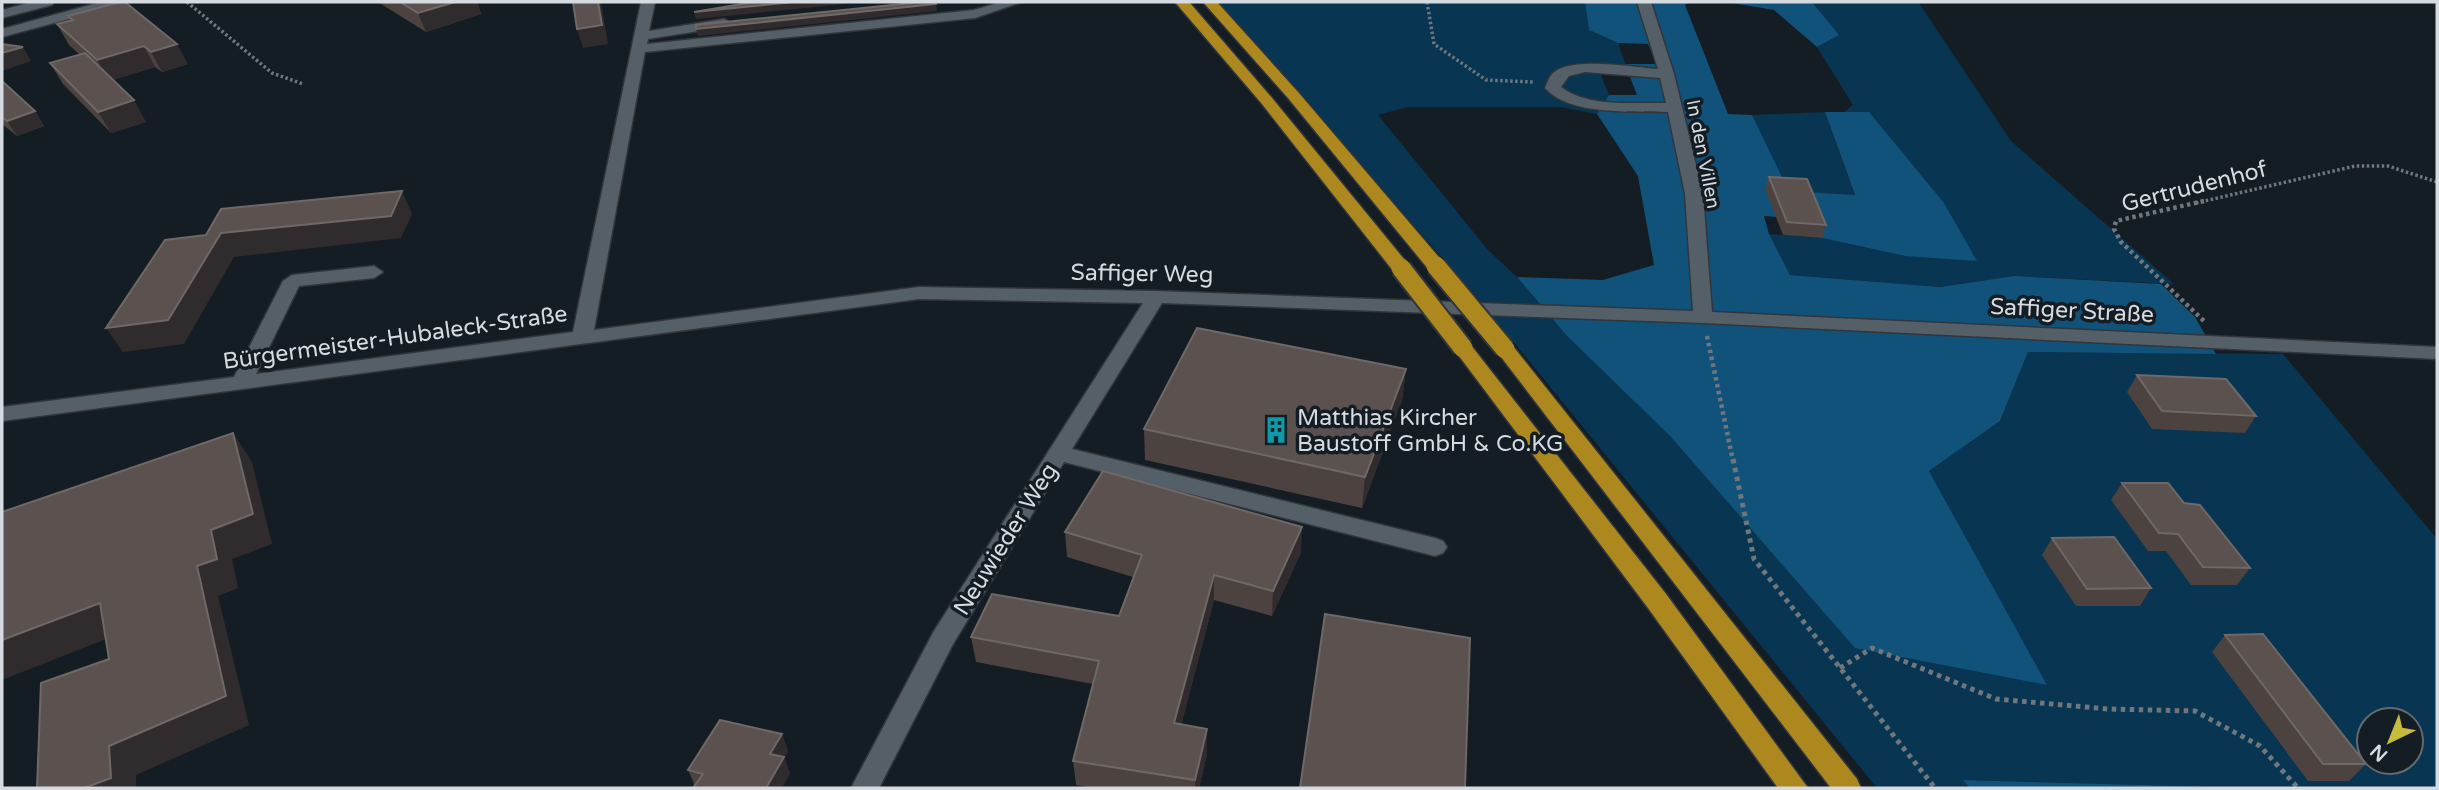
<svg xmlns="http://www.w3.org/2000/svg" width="2439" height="790" font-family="'Varela Round',sans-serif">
  <rect width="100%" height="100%" fill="#151d24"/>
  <path fill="#083551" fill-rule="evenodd" d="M1215,2h370l4,28 29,13 11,32h-28l8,20 -12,19 -37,-7h-152l-30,8 110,135 29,27 49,58 105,102 375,248 -117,-214 71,-50 28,-69 255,2 154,185v249h-183l-290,-8 6,8h-93l-405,-497zM2369,720h42v42h-42z
    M1812,2l107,1 92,138 163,143 -160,-8 -74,11 -150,-12 -21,-41 53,4 83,18 -36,-144h-25l9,-7 -36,-58 21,-12z
    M1825,112l30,84 -66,-5 -37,-76z"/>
  <path fill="#11527b" d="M1585,2h105l-5,3 43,109 24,1 37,76 66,4 -30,-83h44l75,91 33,58 -72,-5 -83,-18 -8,-18 -50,-4 5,18 21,41 150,12 74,-11 147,8 34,33 21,37 -188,-2 -28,69 -71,50 118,214 -192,-37 -184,-211 -105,-102 -49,-58 86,3 51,-15 -16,-89 -41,-62 12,-19h28l-12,-31h31l-8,-20 -30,-1 -29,-13z
    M1727,2h85l27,33 -22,12 -43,-37z
    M1963,780l291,8h-284z"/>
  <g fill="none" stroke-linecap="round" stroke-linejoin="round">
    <defs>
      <path id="minor" d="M32,2h22l-2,3 -50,13v-8z
        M101,2h22l-2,3 -119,32v-8z
        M641,2h14l-6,29 75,-12 7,4 -7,4 -76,12 -1,5 327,-34 27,-8h21l-47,16 -330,34 -51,278 325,-43 237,4 537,20 -8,-117 -17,-82c-34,-1 -99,4 -123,-24 2,-5 4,-11 8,-15 18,-17 81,-6 105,-4l-21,-67h14l23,72 29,120 9,118 725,35v12l-734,-36 -541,-20 -90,146 363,89 8,3 4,6 -4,6 -8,3 -371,-94 -111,182 -74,144h-28l83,-157 209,-328 -224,-4 -917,122v-14l232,-30 49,-96 9,-6 82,-9 9,6 -9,6 -75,8 -43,88 317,-42zM1585,72l75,6 6,25c-32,-1 -78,5 -105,-16l8,-11z"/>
      <path id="highway" d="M1175,2h14l83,96 136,166 2,4 -2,4h-14l-132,-168z
        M1203,2h14l81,90 145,170 2,4 -2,4h-14l-141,-172z
        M1463,342l7,2 196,250 142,194h-30l-130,-180 -195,-260 3,-4z
        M1505,343l7,2 345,434 4,9h-30l-333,-435 -3,-4 3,-4z"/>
    </defs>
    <use href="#minor" stroke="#30363b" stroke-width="3"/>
    <use href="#highway" stroke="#30363b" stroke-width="3"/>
    <path stroke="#6f767c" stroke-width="3.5" stroke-dasharray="2.5 2.5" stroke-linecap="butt" d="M187,2l85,71 31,11
      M1427,2l7,42 52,36 47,2
      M2196,203l159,-37h33l49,16"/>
    <path stroke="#6f767c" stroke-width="4.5" stroke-dasharray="3.5 3.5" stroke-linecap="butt" d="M2204,201l-88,20 -2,8 7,13 83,79
      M1707,336l26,125"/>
    <path stroke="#6f767c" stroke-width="5" stroke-dasharray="4.5 4.5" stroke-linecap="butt" d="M1733,459l21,100 181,229
      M1840,668l32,-20 124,51 112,10 87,2 65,35 38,42"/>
    <use href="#minor" fill="#555f67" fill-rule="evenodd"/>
    <use href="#highway" fill="#ad881e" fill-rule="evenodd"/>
    <defs>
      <path id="highway-bridge" d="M1436,266l69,83
        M1401,268l62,80"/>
    </defs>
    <use href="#highway-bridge" stroke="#30363b" stroke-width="23" stroke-linecap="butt"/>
    <use href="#highway-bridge" stroke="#ad881e" stroke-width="19"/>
  </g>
  <path fill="#4c423f" d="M378,2h99l4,12 -55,18z
    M68,16l120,48 -26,8 -7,-5 -43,13 34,42 -35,11 -48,-49 -13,-21 30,-8 -11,-10 -12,-21 14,-3z
    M2,81l33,30 9,15 -27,10 -15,-12z
    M1769,177l57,48 -4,13 -39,-3 -18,-46z
    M1406,369l-4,31 -40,108 -217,-48 -1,-31z
    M2137,375l119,41 -11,17 -93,-4 -25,-37z
    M2122,483l62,20 66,65 -13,17h-46l-25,-34h-18l-37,-51z
    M1065,532l236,20 -29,64 -58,-16 -33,125 26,29 -8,34h-106l-17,-3 -3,-24 20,-77 -117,-22 -5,-25 148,-21 14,-39 -66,-20z
    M2052,538l99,50 -11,18h-64l-34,-51z
    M2225,635l141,129 -17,17h-41l-96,-129z
    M782,734l6,18 -4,5 6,17 -95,12 -7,-16z"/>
  <path fill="#302c2d" d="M455,2h22l4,12 -55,18 -8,-19z
    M598,2h3l7,42 -25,4 -6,-19z
    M794,2h71l-169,17 -2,-7z
    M936,4l1,7 -239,25 -2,-7z
    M177,44l11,20 -26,8 -11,-20z
    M144,46l11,21 -46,14 -12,-21z
    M23,47l8,14 -29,10v-18z
    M134,100l12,22 -35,11 -13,-21z
    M35,111l9,15 -27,10 -10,-15z
    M402,191l10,23 -11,24 -167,19 -50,87 -61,8 -17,-24 115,-95z
    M1406,369l-4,31 -40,108 3,-31z
    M233,433l19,29 20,82 -40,15 6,29 -20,8 31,129 -113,50v13h-52l25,-42 88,-180 14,-36z
    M1302,527l-1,25 -29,64 1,-25z
    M1214,575v25l-39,148 -1,-25z
    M100,603l24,29 -122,48v-40z
    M1207,729v25l-8,34h-4v-8z
    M782,734l6,18 -4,5 6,17 -8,14h-16l4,-34z"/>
  <path fill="#5b5250" stroke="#6e6867" stroke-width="2" d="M120,2h5l52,42 -26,8 -7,-6 -47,14 -40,-36 16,-4 -5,-4z
    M400,2h55l-37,11z
    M573,2h25l4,23 -25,4z
    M754,2h40l-100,10z
    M922,2h13l1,2 -240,25v-4z
    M2,44l21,3 -21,6z
    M85,53l49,47 -36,12 -48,-49z
    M2,81l33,30 -28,10 -5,-4z
    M1769,177l38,2 19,46 -39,-3z
    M402,191l-11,25 -170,17 -53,87 -62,8 59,-88 41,-5 15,-26z
    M1197,328l209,41 -41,108 -221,-48z
    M2137,375l89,4 30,37 -94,-5z
    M233,433l20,81 -42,16 6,29 -20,7 29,130 -117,50 2,32 -27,10h-47l4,-105 68,-24 -9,-56 -98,37v-128z
    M1103,471l199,56 -29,64 -59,-16 -40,148 33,6 -12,51 -122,-19 26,-100 -128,-24 21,-43 127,22 23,-61 -77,-23z
    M2122,483h46l16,20 16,2 50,63 -47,-1 -25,-33 -19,-1z
    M2114,537l37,51 -64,1 -35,-51z
    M1325,614l145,24 -5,150h-165z
    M2263,634l103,130h-43l-98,-129z
    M720,720l62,14 -12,20 14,3 -18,31h-73l10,-14 -15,-4z"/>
  <defs>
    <symbol id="building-bare" viewBox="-9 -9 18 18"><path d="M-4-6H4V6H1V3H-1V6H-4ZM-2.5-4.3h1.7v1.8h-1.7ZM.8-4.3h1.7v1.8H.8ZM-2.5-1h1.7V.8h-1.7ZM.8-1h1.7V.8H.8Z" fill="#0f9aa8" stroke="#151d24" stroke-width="2.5" paint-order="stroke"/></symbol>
  </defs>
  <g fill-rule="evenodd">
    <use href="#building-bare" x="1257" y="411" width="38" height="38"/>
  </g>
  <g text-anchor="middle" stroke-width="7" stroke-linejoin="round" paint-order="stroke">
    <g font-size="19" fill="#d5dbe0" stroke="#151d24">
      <text transform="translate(1704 154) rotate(79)" y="7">In den Villen</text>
    </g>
    <g font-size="23" fill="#d5dbe0" stroke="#151d24">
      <text transform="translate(2194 186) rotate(-14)" y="8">Gertrudenhof</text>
      <text transform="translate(1142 273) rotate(1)" y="8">Saffiger Weg</text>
      <text transform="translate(2072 310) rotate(3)" y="8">Saffiger Straße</text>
      <text transform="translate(395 337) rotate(-8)" y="8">Bürgermeister-Hubaleck-Straße</text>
      <text transform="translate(1005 539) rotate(-58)" y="8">Neuwieder Weg</text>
    </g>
    <g font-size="23" fill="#d5dbe0" stroke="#151d24" text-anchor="start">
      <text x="1297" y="425">Matthias Kircher<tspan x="1297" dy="26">Baustoff GmbH &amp; Co.KG</tspan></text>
    </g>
  </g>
  <rect width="2439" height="790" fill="none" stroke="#d5dbe0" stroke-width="7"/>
  <g transform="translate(2390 741) rotate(223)"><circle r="33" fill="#151d24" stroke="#62696f" stroke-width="2"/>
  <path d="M0-5L12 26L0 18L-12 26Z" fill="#c7bb3b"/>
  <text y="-10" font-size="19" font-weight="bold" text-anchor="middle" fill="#d5dbe0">N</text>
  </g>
</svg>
